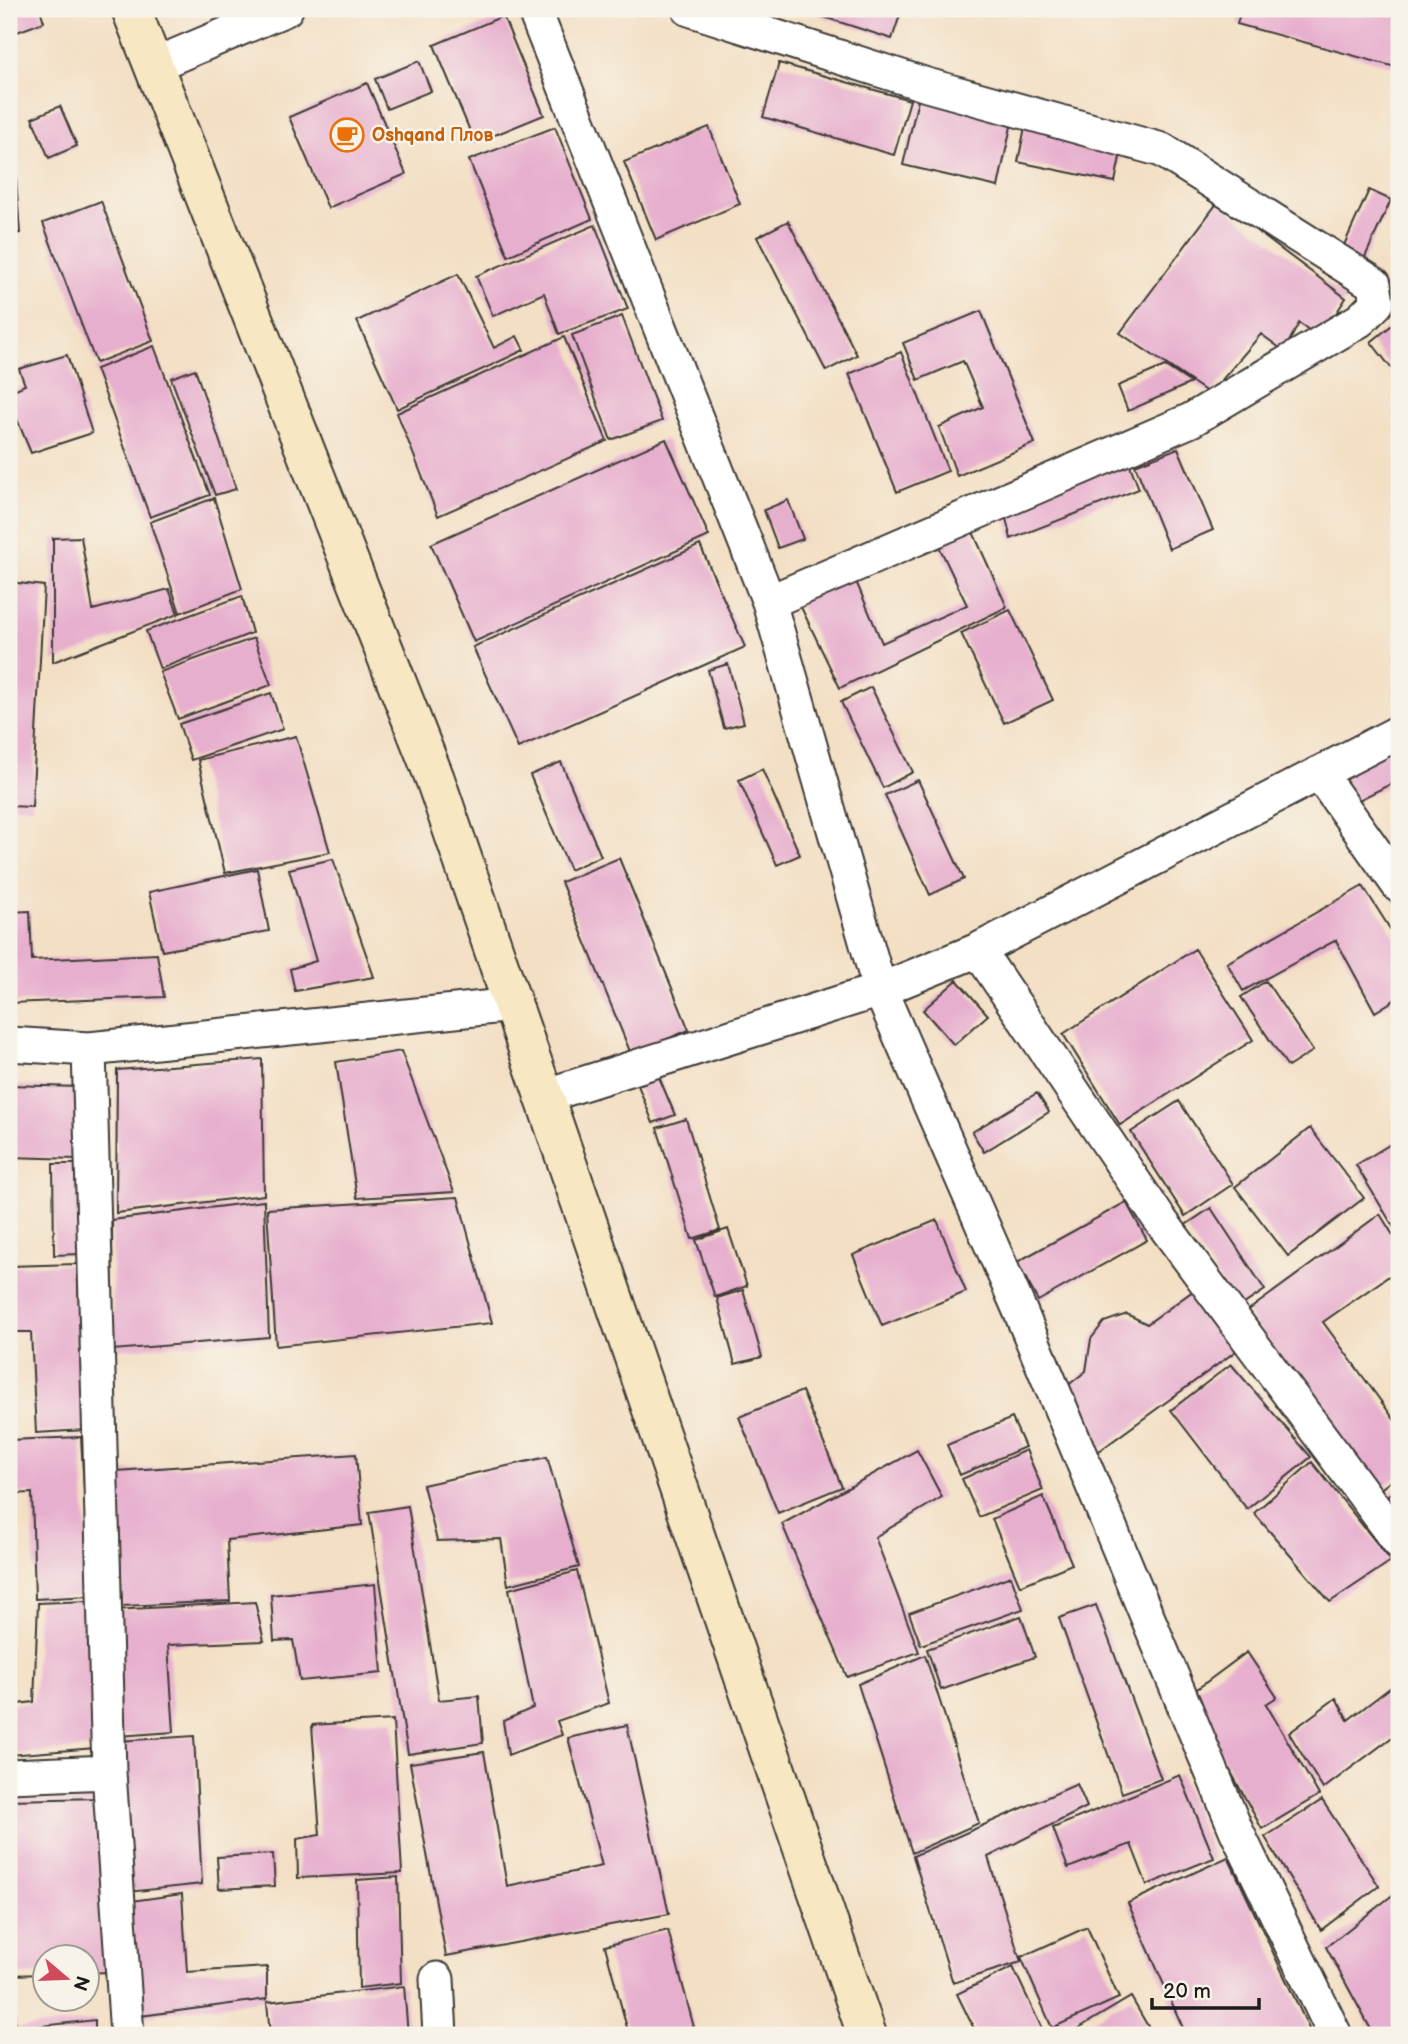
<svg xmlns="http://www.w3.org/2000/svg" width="1408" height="2044" font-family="'Balsamiq Sans',sans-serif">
  <rect width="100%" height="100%" fill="#f7f3e8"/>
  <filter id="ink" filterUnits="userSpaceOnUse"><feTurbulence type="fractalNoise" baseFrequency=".0143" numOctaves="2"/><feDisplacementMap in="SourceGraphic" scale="14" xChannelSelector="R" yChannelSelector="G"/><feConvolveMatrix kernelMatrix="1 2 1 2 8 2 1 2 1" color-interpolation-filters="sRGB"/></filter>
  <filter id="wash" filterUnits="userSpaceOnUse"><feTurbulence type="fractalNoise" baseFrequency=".00686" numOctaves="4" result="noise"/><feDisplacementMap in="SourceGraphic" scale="28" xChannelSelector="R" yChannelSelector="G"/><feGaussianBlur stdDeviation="1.57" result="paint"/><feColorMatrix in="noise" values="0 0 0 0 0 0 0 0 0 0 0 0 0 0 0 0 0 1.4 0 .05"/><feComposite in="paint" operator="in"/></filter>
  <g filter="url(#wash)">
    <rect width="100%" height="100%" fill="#f3dfc4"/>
    <g id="blocks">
      <path fill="#e7afce" d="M9,9h31l4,13 -35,13z
        M799,9h103l-10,30z
        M1241,9h158v59l-162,-44z
        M503,16l41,99 -69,28 -41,-98z
        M419,61l12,30 -44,18 -12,-30z
        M779,63l131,37 -16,55 -131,-38z
        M367,83l39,91 -78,34 -39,-91z
        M919,95l94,22 -15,70 -95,-22z
        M60,106l17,40 -28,12 -17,-40z
        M9,111h2l9,122 -11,1z
        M555,127l37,92 -84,37 -39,-96z
        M709,127l31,77 -84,36 -32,-78z
        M1025,127l97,20 -7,35 -97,-20z
        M1369,190l22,10 -30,66 -22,-10z
        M101,201l52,140 -57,22 -53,-140z
        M1218,202l128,96 -26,40 -21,-15 -15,28 -23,-17 -51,60 -90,-61z
        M788,221l69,134 -31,16 -69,-134z
        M595,225l33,84 -69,25 -15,-41 -51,23 -17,-40z
        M458,274l36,74 23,-12 7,14 -127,59 -40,-88z
        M981,311l54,132 -78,33 -18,-49 44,-20 -20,-46 -45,19 -15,-37z
        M622,316l40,105 -51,19 -39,-105z
        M1397,321l2,2v55l-28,-36z
        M564,337l43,104 -169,75 -41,-103z
        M154,346l56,149 -60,22 -54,-148z
        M901,352l47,119 -51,21 -48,-118z
        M67,355l25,78 -61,20 -22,-53v-8l16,-7 -6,-16z
        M1165,366l26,17 -63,28 -10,-25z
        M195,369l41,120 -21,6 -44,-117z
        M666,439l43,97 -235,106 -43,-98z
        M9,441h1l3,18h-4z
        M1178,448l35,82 -44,19 -34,-84z
        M1128,460l11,29 -128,50 -7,-29z
        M214,498l28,91 -62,24 -30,-91z
        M788,500l15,39 -25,9 -14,-38z
        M968,521l39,86 -167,81 -42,-87 55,-27 29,69 85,-38 -33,-69z
        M81,537l12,73 76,-21 9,25 -125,48v-124z
        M700,545l45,102 -227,101 -45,-101z
        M9,582l35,4 -12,221 -23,-1z
        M242,596l10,37 -92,36 -14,-38z
        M1010,610l43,90 -49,23 -43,-90z
        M254,638l17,47 -93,34 -18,-47z
        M728,664l16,59 -20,5 -16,-58z
        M871,687l42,85 -30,16 -42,-86z
        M271,693l12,36 -92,31 -12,-36z
        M296,736l34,116 -105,21 -27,-113z
        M1399,744v36l-44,22 -14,-29z
        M561,762l40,94 -31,14 -40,-95z
        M762,769l38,86 -23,10 -38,-85z
        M918,780l46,99 -34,16 -45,-100z
        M619,858l70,172 -58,24 -70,-172z
        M333,859l41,118 -79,14 -5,-22 26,-8 -27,-92z
        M257,869l12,62 -107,20 -13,-59z
        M1363,886l36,57v54l-24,15 -39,-72 -93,51 -16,-28z
        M30,911l2,49 125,-6 7,43 -155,6v-91z
        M1195,949l58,91 -133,85 -57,-91z
        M957,980l31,35 -34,30 -31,-35z
        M1266,981l47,70 -25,16 -47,-70z
        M401,1051l53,141 -97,6 -21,-136z
        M262,1059l2,136 -148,18 1,-143z
        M659,1077l16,38 -22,8 -15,-38z
        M9,1085l70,2 -2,72 -68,-2z
        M1037,1093l12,19 -65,40 -12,-20z
        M1179,1101l54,83 -48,32 -54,-84z
        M686,1119l34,111 -28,9 -35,-111z
        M1310,1128l54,70 -76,58 -53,-69z
        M1399,1139v97l-43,-71z
        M53,1164h26l1,90 -26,1z
        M458,1197l34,126 -216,23 -9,-137z
        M264,1201l5,136 -156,13 -1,-130z
        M1126,1202l21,38 -109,61 -21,-39z
        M1211,1208l54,82 -27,18 -54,-82z
        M1380,1214l19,31v24l-76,53 76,104v49l-20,15 -133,-178z
        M937,1220l29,72 -84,34 -29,-71z
        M728,1229l19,57 -32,11 -19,-57z
        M77,1264l8,166 -49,3 -5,-101h-22v-66z
        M743,1290l19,67 -27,7 -18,-66z
        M1193,1291l43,60 -141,103 -34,-63 25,-20 5,-32 13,-17 23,-8 20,10z
        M1231,1364l80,93 -64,52 -76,-99z
        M802,1391l40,96 -64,26 -39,-96z
        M1012,1418l13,29 -65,28 -13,-30z
        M81,1437l9,159 -55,3 -3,-106 -23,1v-54z
        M917,1450l25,47 -67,40 44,115 -72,25 -65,-153z
        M1026,1450l17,40 -64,27 -17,-38z
        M356,1454l6,71 -135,15 3,61 -108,5 -5,-135z
        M547,1457l32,110 -71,18 -7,-46 -64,2 -14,-56z
        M1312,1462l79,99 -61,41 -76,-89z
        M1399,1487v34l-15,-23z
        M1043,1496l29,68 -52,22 -28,-67z
        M408,1506l31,194 40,-4 4,47 -75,11 -39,-242z
        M577,1571l32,132 -52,18 5,14 -54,20 -5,-34 30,-13 -24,-119z
        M1011,1576l12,33 -102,36 -12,-32z
        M375,1584l7,89 -82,8 -7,-41 -19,1 -3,-46z
        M89,1601l6,147 -86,7v-50l25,-3 4,-99z
        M255,1602l9,39 -96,4 6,87 -56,4 -5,-126z
        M1096,1605l65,174 -39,14 -63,-175z
        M1021,1616l14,41 -94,33 -14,-41z
        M1247,1652l30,45 -11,7 53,91 -57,34 -73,-134z
        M925,1655l54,168 -67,30 -54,-169z
        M1399,1681v51l-76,57 -34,-56 47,-35 12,22z
        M393,1720l9,153 -104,5 -1,-39 23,-4 -8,-110z
        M627,1725l42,189 -223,42 -36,-193 74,-11 23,134 95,-20 -34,-128z
        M194,1736l8,148 -74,8 -9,-151z
        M1180,1775l34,83 -67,27 -16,-41 -63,24 -15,-40z
        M1077,1784l10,23 -99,50 33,105 -68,21 -40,-127z
        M101,1798l5,174 -18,1v-17h-42v18l-37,1v-175z
        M1322,1800l57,86 -58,44 -56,-93z
        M273,1854l2,32 -56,3 -2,-32z
        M1228,1857l84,178h-126l-58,-132z
        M398,1877l3,106 -42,5 -2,-108z
        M1399,1890v145h-25l-48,-88z
        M182,1894l5,78 80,-5v32l-127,17 -9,-115z
        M1087,1927l32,71 -67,30 -31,-71z
        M668,1930l28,105h-67l-24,-89z
        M1013,1967l32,68h-68l-20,-41z
        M9,1979h5l1,50 80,-9v15h-86z
        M404,1986l4,49h-138l-3,-33z
        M1131,1997l22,38h-72l-4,-6z"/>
    </g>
  </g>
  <g filter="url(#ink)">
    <use href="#blocks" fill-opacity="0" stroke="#3c3935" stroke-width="2"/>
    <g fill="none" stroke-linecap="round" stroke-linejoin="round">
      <defs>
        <path id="street" d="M534,9l235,593
          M689,9l238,76 235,65 212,134 3,19 -17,17 -169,100 -422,182 111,388 141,323 215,517 99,205
          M154,65l132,-56
          M1319,773l80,113
          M978,950l180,267 241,325
          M9,1044l80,5 424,-44
          M89,1049l20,723 18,263
          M544,1096l336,-106 98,-40 421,-218
          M9,1776l100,-4
          M437,1979l3,56"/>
        <path id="secondary" d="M131,9l304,770 432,1256"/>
      </defs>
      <use href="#street" stroke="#3c3935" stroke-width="37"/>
      <use href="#secondary" stroke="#3c3935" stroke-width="42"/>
      <use href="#street" stroke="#fff" stroke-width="33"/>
      <use href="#secondary" stroke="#f7e8c3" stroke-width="38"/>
    </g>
  </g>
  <defs>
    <symbol id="cafe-ring" viewBox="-11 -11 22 22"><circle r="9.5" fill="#f7f3e8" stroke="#e8710a" stroke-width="1.5"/><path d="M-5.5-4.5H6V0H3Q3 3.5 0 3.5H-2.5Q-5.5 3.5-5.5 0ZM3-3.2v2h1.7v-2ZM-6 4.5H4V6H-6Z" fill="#e8710a"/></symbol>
  </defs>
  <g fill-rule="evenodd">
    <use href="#cafe-ring" x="328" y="116" width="38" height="38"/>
  </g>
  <g text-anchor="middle" stroke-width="5" stroke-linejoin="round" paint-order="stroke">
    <g font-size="18" font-weight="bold" fill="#c56008" stroke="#f7f3e8" text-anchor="start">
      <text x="372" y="141">Oshqand Плов</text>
    </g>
  </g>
  <rect width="1408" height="2044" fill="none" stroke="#f7f3e8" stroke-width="35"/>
  <g transform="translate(66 1978) rotate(109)"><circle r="33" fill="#f7f3e8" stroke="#9f9d96" stroke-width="2"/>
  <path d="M0-5L12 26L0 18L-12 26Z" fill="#d1495b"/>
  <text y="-10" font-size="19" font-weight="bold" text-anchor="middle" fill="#1c1c1c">N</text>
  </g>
  <path d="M1152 1998v10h107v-10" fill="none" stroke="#1c1c1c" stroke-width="3.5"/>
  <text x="1163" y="1998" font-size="21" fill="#1c1c1c" stroke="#f7f3e8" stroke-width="5" paint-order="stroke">20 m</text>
</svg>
